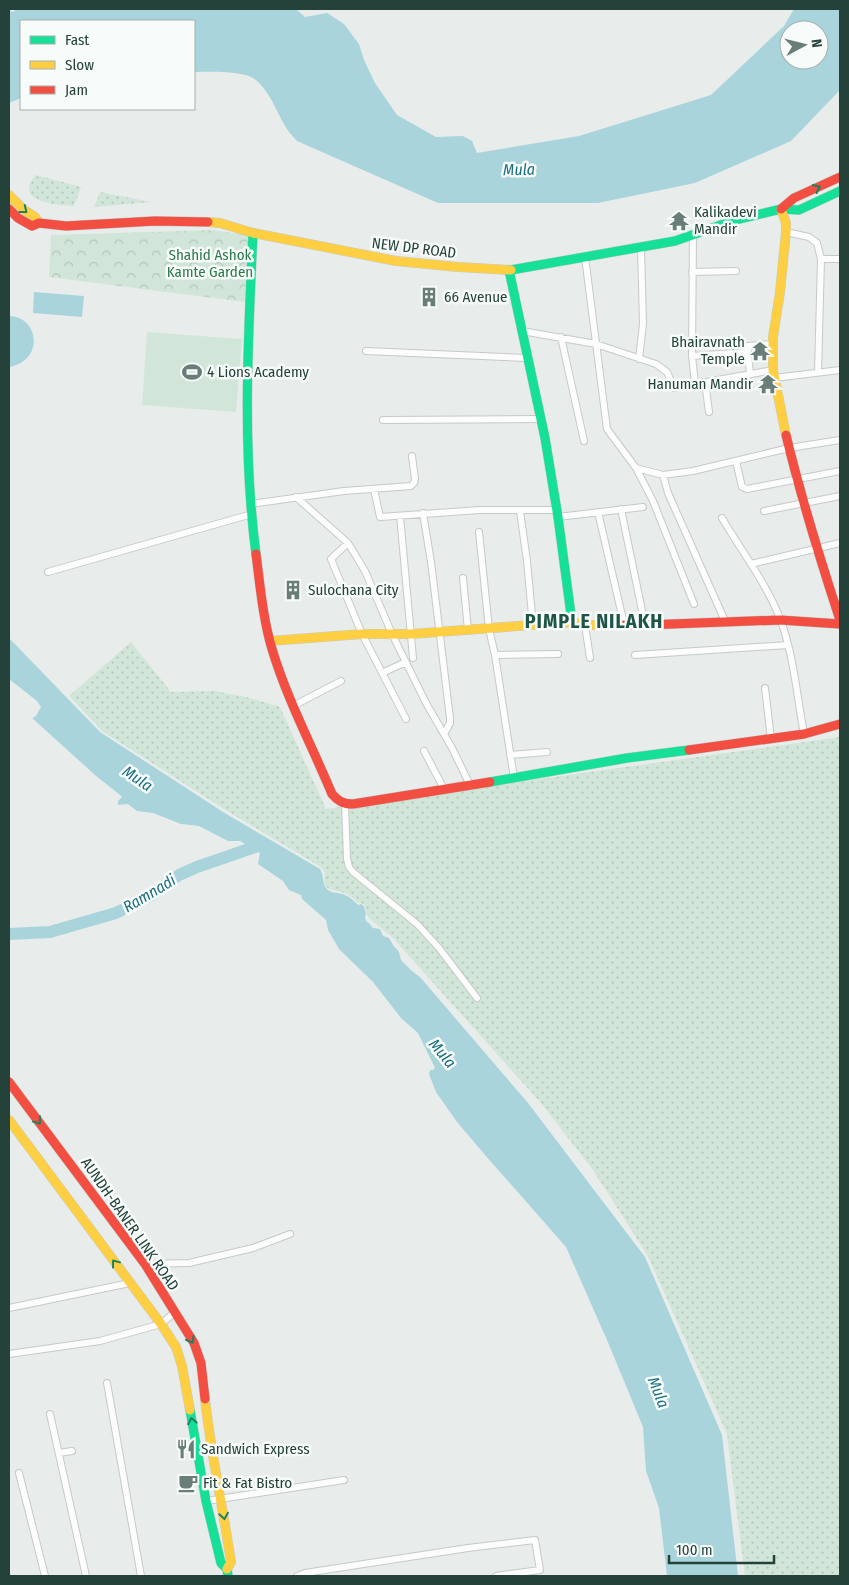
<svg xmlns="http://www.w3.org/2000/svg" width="849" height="1585" font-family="'Fira Sans Condensed',sans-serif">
  <defs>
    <pattern id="grass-dots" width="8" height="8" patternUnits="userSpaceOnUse" patternTransform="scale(1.25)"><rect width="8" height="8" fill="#d1e6d8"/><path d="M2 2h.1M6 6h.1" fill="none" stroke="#b3c6ba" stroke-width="1.8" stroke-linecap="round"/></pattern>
    <pattern id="park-crowns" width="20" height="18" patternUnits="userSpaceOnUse" patternTransform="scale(1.25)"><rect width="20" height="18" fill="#d1e6d8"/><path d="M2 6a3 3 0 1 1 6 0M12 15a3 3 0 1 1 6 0" fill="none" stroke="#b3c6ba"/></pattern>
  </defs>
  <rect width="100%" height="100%" fill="#e8edeb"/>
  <path fill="url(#grass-dots)" d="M36,175l45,12 -7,19c-16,-1 -63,-4 -38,-31z
    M100,192l51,10 -57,5z
    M131,642l40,50 43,-1 32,6 34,10 46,102 514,-72v839h-95l-18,-142 -79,-178 -55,-86 -52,-67 -149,-166 -22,-18 -3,-4 -2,-10 -4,-2h-3c-4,-4 -8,-8 -14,-10 -12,-5 -22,0 -19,-20l-4,-6 -97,-58 -122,-78 -33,-35z"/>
  <path fill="url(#park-crowns)" d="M211,230l37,5 -3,67 -196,-25 2,-42z"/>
  <path fill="#d1e6d8" d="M147,332l95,7 -6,73 -94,-7z"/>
  <path fill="#a9d4db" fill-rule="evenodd" d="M15,9h281l9,8 22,-4 17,11 15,20 5,16 11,23 22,32 39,22 27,-1 9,5 5,12 102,-17 132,-41 73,-69 10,-17h46v81l-49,51 -96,42 -97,20h-160l-141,-62c-12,-12 -15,-21 -23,-36 -4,-9 -11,-19 -18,-25 -13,-10 -46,-8 -62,-8v-51h-173v77l-12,5v-92l5,1zM789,30h30v30h-30z
    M34,292l50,4 -2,21 -49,-4z
    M9,316c31,1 35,45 0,51z
    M9,638l91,94 123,80 97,57c4,6 2,12 6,19 5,6 12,4 19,7 5,2 9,6 13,10l3,-1 3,2 2,8 -1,4 2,4 2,1 4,5 7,1 3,7 6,2 4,7 6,7 2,8 11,11 8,6 108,126 117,154 77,178 16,141h-71l-8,-68 -13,-37 -3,-44 -36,-87 -41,-93 -81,-92 -28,-33 -21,-30 -7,-18 1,-4h3l2,-2 -17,-35 -17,-15 -28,-36 -34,-33 -11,-19 -2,-10 -24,-21 -1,-4 -12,-5 -6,-9 -25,-17 2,-11 -20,-12h-12l-29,-15 -18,-2 -28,-11 -16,-2 -9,-7 -10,1v-4l4,-4 -2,-2 -25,-20 -63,-57 4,-2 5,-9 -4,-6 -28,-22z"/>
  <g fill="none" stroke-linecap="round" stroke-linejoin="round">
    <path stroke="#a9d4db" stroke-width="12" d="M9,934l41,-2 66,-19 34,-17 29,-21 18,-8 61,-21"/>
    <defs>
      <path id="street" d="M786,232l23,5 8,6 4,16 -3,113
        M693,234l-1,122 3,28
        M585,257l22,172 29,39 27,7 30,-4 96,-23 51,-8
        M821,259h19
        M692,272l44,-1
        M522,331l74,13 60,20 11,8 7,16 99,-18
        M561,337l23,104
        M366,351l161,7
        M748,352v-6l25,-2
        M692,356l56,-4 2,22
        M639,359l4,-35 -2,-76
        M774,378l66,-8
        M705,382l4,30
        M383,420l158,-1
        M736,461l6,26 5,2 93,-18
        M636,468l17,33 41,103
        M663,475l5,18 57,128
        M374,489l6,28 100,-7h77
        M296,497l52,46 17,28 27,63 34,69 26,45 18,37
        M250,504l94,-13 67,-5 3,-3 1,-4 -3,-23
        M621,509l24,116
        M520,511l7,50 6,65
        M764,511l76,-15
        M598,512l26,112
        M423,513l8,49 19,156v5l-6,11
        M400,516l13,142
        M558,517l85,-10
        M722,518c20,34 45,66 59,103 13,36 16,76 23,113
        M479,532l10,97 6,26 19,123
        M348,543l-17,16 31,75 44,85
        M751,564l89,-21
        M48,572l204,-58
        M463,578l5,52
        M585,625l5,33
        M495,655l63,-1
        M635,655l153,-10
        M382,673l24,-11
        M765,688l6,51
        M293,706l48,-25
        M424,751l20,38
        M510,755l37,-3
        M345,804l2,55 2,8 4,5 64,52 22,24 38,50
        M145,1264l44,-1 64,-15 37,-14
        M9,1308l121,-25
        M9,1354l91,-13 61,-17 14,-12
        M107,1383l34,193
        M50,1414l36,162
        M59,1453l13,-2
        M19,1473l26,103
        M206,1501l138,-21
        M297,1576l8,-3 163,-25 67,-8 5,30 -44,6"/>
      <path id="fast" d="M253,233c-5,107 -11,215 3,321
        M509,270l36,168 13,79 14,105
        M511,270l164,-29 60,-21 46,-11 18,1 41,-19
        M490,782l137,-24 62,-8
        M190,1410l16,91 15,62 6,6 1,7"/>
      <path id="slow" d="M9,195l15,15 11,7 4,6
        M781,209l5,14v9l-6,60 -7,45v33l13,65
        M208,222l12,1 33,10 143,28 62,6 53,3
        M270,641l92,-7h49l161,-12 13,3h17
        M9,1120l152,204 15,23 6,19 8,44
        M205,1399c6,55 18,109 26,163l-4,7"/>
      <path id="jam" d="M9,209l9,9 14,8 7,-3 27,3 89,-5 53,1
        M781,209l13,-11 46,-21
        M786,435c15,62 34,124 54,185
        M256,554c4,31 7,65 16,95 15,50 40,97 60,145 6,7 11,10 21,10l137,-22
        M602,625h43l135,-5 60,4
        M689,750l115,-16 36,-10
        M9,1082l136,182 49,79 7,20 4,36"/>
    </defs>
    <use href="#street" stroke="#c5cac8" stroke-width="8"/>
    <use href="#fast" stroke="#c3cbc8" stroke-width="10"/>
    <use href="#slow" stroke="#c3cbc8" stroke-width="10"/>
    <use href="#jam" stroke="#c3cbc8" stroke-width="10"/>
    <use href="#street" stroke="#fcfcfc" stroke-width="6"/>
    <use href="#fast" stroke="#16e098" stroke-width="9"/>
    <use href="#slow" stroke="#ffcf43" stroke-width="9"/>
    <use href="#jam" stroke="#f24e42" stroke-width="9"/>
  </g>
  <defs><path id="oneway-chevron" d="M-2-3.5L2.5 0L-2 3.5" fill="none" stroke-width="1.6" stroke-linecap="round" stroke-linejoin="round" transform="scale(1.25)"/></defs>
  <g stroke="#1e8160">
    <use href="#oneway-chevron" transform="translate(817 188) rotate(-25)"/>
    <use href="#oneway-chevron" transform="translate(24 210) rotate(38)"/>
    <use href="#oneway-chevron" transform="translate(38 1121) rotate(53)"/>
    <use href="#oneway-chevron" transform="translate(115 1263) rotate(-127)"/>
    <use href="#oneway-chevron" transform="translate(191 1340) rotate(62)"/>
    <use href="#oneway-chevron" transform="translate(192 1421) rotate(-100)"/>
    <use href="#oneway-chevron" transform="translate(224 1516) rotate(81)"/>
  </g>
  <defs>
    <symbol id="temple-bare" viewBox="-9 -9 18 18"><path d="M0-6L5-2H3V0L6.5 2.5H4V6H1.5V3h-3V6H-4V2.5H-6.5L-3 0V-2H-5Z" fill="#697e78" stroke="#f7fbf9" stroke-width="2.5" paint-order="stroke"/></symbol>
    <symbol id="building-bare" viewBox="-9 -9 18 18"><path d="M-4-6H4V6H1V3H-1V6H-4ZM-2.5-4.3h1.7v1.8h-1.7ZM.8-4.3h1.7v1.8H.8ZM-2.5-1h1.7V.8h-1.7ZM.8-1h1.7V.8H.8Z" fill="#697e78" stroke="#f7fbf9" stroke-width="2.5" paint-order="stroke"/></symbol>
    <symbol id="stadium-bare" viewBox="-9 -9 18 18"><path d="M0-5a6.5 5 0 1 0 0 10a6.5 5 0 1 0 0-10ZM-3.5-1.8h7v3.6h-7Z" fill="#697e78" stroke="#f7fbf9" stroke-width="2.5" paint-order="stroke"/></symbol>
    <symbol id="restaurant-bare" viewBox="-9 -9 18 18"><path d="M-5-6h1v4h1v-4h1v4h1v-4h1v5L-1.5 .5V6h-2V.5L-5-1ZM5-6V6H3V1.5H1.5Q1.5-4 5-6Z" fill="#697e78" stroke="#f7fbf9" stroke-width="2.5" paint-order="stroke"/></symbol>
    <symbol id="cafe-bare" viewBox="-9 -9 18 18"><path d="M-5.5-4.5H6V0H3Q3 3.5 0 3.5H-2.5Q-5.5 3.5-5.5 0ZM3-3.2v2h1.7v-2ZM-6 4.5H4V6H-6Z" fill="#697e78" stroke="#f7fbf9" stroke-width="2.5" paint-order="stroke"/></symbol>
  </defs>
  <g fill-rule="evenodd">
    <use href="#temple-bare" x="665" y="207" width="28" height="28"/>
    <use href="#building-bare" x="415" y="283" width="28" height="28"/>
    <use href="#temple-bare" x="746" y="337" width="28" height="28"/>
    <use href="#stadium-bare" x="178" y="358" width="28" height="28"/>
    <use href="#temple-bare" x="754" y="370" width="28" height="28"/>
    <use href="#building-bare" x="279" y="576" width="28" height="28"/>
    <use href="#restaurant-bare" x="172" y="1435" width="28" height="28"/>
    <use href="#cafe-bare" x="174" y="1469" width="28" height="28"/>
  </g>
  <g text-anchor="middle" stroke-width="5" stroke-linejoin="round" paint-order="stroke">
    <g font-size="15" fill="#24423a" stroke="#f7fbf9" text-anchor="start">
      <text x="694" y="217">Kalikadevi<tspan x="694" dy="17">Mandir</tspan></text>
      <text x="444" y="302">66 Avenue</text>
      <text x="745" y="347" text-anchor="end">Bhairavnath<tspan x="745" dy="17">Temple</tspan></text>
      <text x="207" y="377">4 Lions Academy</text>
      <text x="753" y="389" text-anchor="end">Hanuman Mandir</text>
      <text x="308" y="595">Sulochana City</text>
      <text x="201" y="1454">Sandwich Express</text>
      <text x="203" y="1488">Fit &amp; Fat Bistro</text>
    </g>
    <g font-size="15" fill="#24423a" stroke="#f7fbf9">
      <text transform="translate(414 248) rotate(7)" y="5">NEW DP ROAD</text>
      <text transform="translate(130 1224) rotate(55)" y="5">AUNDH-BANER LINK ROAD</text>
    </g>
    <g font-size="15" fill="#2d7a4b" stroke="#f7fbf9">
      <text x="210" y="260">Shahid Ashok<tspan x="210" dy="17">Kamte Garden</tspan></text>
    </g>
    <g font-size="16" font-style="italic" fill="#1c6f80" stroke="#f7fbf9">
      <text transform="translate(519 169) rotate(-1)" y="6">Mula</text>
      <text transform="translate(138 778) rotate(34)" y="6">Mula</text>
      <text transform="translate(149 893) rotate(-31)" y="6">Ramnadi</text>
      <text transform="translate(443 1053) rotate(50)" y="6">Mula</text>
      <text transform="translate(659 1392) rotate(68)" y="6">Mula</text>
    </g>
    <g font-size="20" font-weight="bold" letter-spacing="1" fill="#1f5548" stroke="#f7fbf9">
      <text x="594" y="628">PIMPLE NILAKH</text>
    </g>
  </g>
  <rect width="849" height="1585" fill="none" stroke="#24423a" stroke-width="20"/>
  <rect x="20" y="20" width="175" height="90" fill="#f7fbf9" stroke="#a3b1ad"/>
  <rect x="30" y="36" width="25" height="8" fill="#16e098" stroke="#a3b1ad"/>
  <text x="65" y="45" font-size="15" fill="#24423a">Fast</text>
  <rect x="30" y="61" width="25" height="8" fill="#ffcf43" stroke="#a3b1ad"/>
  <text x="65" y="70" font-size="15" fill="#24423a">Slow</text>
  <rect x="30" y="86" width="25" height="8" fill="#f24e42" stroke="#a3b1ad"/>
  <text x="65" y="95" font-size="15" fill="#24423a">Jam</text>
  <g transform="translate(804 45) rotate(83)"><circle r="24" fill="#f7fbf9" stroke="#a3b1ad"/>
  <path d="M0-4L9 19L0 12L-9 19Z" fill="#697e78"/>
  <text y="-8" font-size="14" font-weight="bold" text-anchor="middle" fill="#24423a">N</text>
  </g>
  <path d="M669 1555v8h105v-8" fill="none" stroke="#24423a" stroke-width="2.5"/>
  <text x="676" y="1555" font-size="15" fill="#24423a" stroke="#f7fbf9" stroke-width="4" paint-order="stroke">100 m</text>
</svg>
